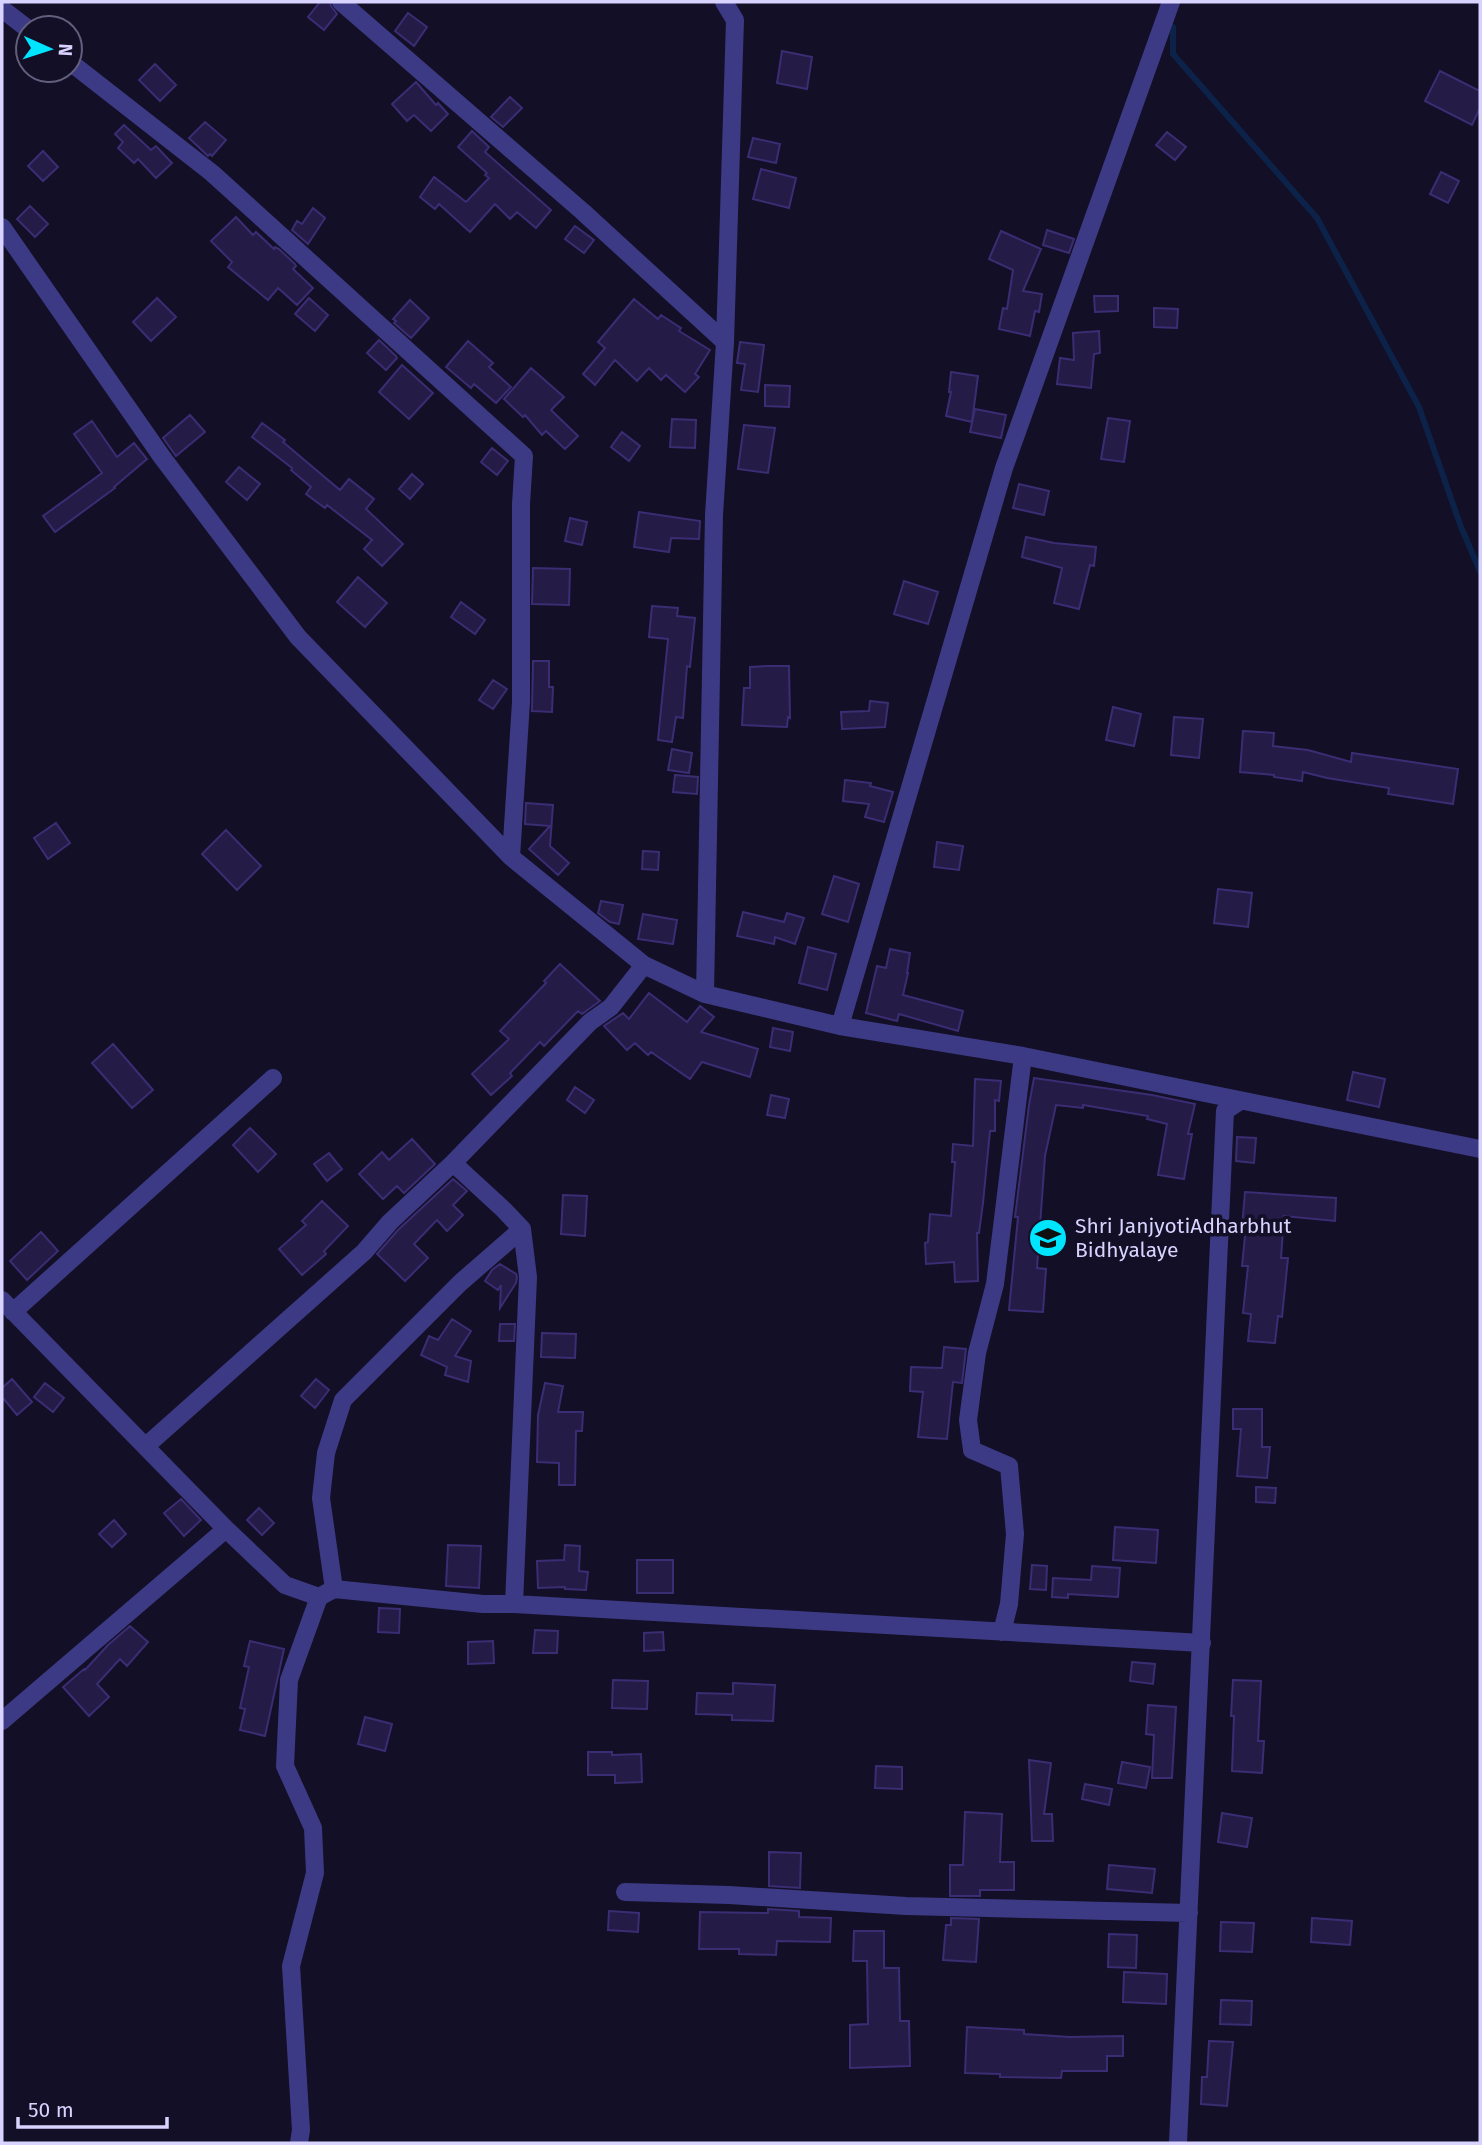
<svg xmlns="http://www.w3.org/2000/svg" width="1482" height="2145" font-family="'Fira Sans',sans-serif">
  <rect width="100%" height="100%" fill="#130f26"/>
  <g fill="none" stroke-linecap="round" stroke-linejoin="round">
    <path stroke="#0c2248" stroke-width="6" d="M1173,27v27l144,164 102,189 42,120 19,44"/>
  </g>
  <path fill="#241b47" stroke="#3b2d73" stroke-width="2" d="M320,2h10l1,4 6,8 -13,16 -16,-13z
    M408,13l19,14 -13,19 -19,-15z
    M782,51l30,6 -5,32 -30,-6z
    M155,64l21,21 -16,16 -21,-21z
    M1440,71l40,20v17l-8,17 -47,-24z
    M416,82l20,23 2,-2 10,11 -17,17 -17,-16 -7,6 -15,-17z
    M510,97l12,11 -19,19 -12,-10z
    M205,122l21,18 -14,16 -2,-2 -2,2 -19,-18z
    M124,125l27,25 5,-4 16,17 -16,15 -18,-19 -4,4 -16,-15 5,-6 -8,-8z
    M472,131l17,16 -4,5 66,58 -15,18 -19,-16 -7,7 -15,-15 -25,28 -31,-28 -4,5 -15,-12 14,-20 32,25 23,-24 -4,-3 2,-2 -29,-26z
    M1167,132l19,15 -11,13 -19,-15z
    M753,138l27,6 -4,19 -28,-6z
    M43,151l15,16 -15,14 -15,-15z
    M761,169l35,9 -7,30 -36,-9z
    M1441,172l18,9 -11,22 -18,-9z
    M30,206l18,18 -13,13 -18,-18z
    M313,208l12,10 -17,26 -16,-14 5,-9 5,3z
    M236,217l17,18 3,-3 18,17 1,-2 4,2 16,15 1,2 -3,3 20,19 -16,17 -19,-17 -10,12 -40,-33 4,-5 -21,-21z
    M575,226l19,14 -10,13 -19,-14z
    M1047,230l27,9 -5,14 -26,-8z
    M1001,231l40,18 -18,42 19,3 -3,18 -4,-1 -5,25 -31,-7 4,-21 4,1 6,-39 -24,-11z
    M1094,296h24v15l-23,1z
    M157,298l19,19 -25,24 -18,-19z
    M309,298l19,17 -13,16 -20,-17z
    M634,299l24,20 3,-4 20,13 -2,3 31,19 -15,24 4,3 -14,15 -19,-17 -5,5 -12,-12 -12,13 -22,-21 -20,25 -12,-11 22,-26 -7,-6z
    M410,300l19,18 -18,20 -17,-15 2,-2 -3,-2z
    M1154,308l24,1 -1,19 -23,-1z
    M1099,331l1,22 -6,1 -3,34 -34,-4 3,-26 14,2 -1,-27z
    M379,340l17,16 1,2 -11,12 -19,-17z
    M468,341l25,22 -4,4 22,20 -15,16 -22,-19 -3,4 -25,-21z
    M740,342l24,3 -6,47 -17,-2 4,-26 -8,-1z
    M402,365l31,28 -24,26 -30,-27z
    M531,368l33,29 -13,13 27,26 -13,13 -19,-18 -4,4 -17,-20 -2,2 -19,-18z
    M951,372l27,4 -6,46 -26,-6 5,-24h-2z
    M765,385l25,1 -1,21 -24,-1z
    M975,409l31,6 -5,23 -31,-6z
    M190,415l15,17 -29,24 -13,-18z
    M1108,418l22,3 -6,41 -23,-3z
    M672,419l24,1 -1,28 -25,-1z
    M92,421l25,36 17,-14 13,16 -33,28 1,1 -60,44 -12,-16 59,-43 -28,-39z
    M262,423l23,17 -2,2 57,48 9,-11 25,20 -8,10 37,35 -21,22 -18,-17 8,-9 -45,-35 -2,3 -19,-14 5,-7 -20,-17 1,-2 -40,-31z
    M744,425l31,3 -7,45 -30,-4z
    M622,432l18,14 -11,15 -18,-14z
    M492,448l16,13 -11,14 -16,-13z
    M239,467l21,17 -13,16 -21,-18z
    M412,474l11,10 -13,15 -11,-10z
    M1019,484l30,7 -5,24 -31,-7z
    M639,512l61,9 -1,18 -28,-1 -2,14 -35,-5z
    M570,518l17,4 -5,23 -17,-4z
    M1026,537l28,6 42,4 -2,19 -4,-1 -11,44 -25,-6 8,-35 -40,-11z
    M533,568l37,1 -1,36 -37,-1z
    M358,577l29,26 -22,24 -28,-25z
    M904,581l34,11 -10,32 -34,-10z
    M461,602l24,18 -10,14 -24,-17z
    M652,606l26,2 -1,8 18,2 -5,49 -3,-1 -4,52 -7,-1 -4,25 -14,-2 10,-101 -19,-2z
    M533,661h16v26h4l-1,25 -20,-1z
    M769,666h20l1,52 -2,-1 -1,10 -45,-2 2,-37h6v-21z
    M493,680l14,9 -14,20 -14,-9z
    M870,701l18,2 -3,24 -43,2 -1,-17 28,-1z
    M1113,707l28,7 -7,32 -28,-6z
    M1174,717l29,2 -4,39 -28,-3z
    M1243,731l31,2 -1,13 35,4 43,12 1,-9 106,16 -5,35 -65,-10 1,-6 -62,-10 -24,-6 -1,9 -28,-4v-2l-34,-3z
    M672,749l20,4 -3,20 -21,-3z
    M675,775l23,2 -1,17 -24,-2z
    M845,780l26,3 -1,3 23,6 -9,30 -19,-5 4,-13 -26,-3z
    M526,803l27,2 -3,41 19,17 -11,12 -29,-26 21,-23 -25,-2z
    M56,823l14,20 -22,16 -14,-21z
    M226,830l35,36 -24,24 -35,-36z
    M937,842l26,4 -4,24 -25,-3z
    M643,851l16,1 -1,18 -16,-1z
    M834,876l25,8 -11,38 -26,-8z
    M1218,889l34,4 -4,34 -34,-4z
    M601,901l22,4 -4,19 -9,-2 -12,-9z
    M743,912l41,10 3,-9 17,5 -9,26 -20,-7 -1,7 -37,-8z
    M643,914l34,6 -4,24 -35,-5z
    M808,947l28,7 -9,36 -28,-7z
    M890,949l20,4 -3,20h1l-5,22 60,16 -5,20 -59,-17 -2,7 -31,-8 11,-47 9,2z
    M560,964l40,37 -18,13 -4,-3 -34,35 -4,-4 -30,31 2,3 -21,19 -19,-21 37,-35 -9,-8 46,-48 -2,-2z
    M649,993l38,29 13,-16 14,11 -13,15 57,17 -8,28 -48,-15 -12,17 -39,-27 -3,3 -13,-12 -8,7 -23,-24 19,-13 6,6z
    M773,1028l20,4 -3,19 -20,-4z
    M113,1044l40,46 -21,18 -40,-45z
    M1353,1072l32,7 -6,28 -32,-7z
    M1034,1078l118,17 43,9 -7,30h4l-8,45 -26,-4 9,-51 -20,-5 1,-3 -65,-11v3l-27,-3 -11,51 -8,112 9,1 -3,43 -34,-2 9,-93h-3l14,-112z
    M975,1079l26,2 -2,20 -4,-1v31h-5l-7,72 -4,30h-2l1,48 -23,1 -1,-20 -28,2 -1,-21 3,-1 2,-28 21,2 4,-54h-3l1,-18 20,2z
    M575,1087l19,13 -9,13 -18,-13z
    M771,1095l18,4 -4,19 -18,-3z
    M250,1128l26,26 -18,18 -25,-27z
    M1237,1137l19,1 -2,25 -18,-2z
    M412,1139l23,25 -31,29 -7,-7 -14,13 -24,-25 23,-22 7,8z
    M329,1153l13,16 -15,12 -13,-17z
    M453,1179l14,12 -14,14 10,10 -16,16 -10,-11 -23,24 14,14 -23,23 -28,-27 21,-24z
    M1245,1192l91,6 -1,23 -51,-5 -3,42h7l-6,59 -4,-1 -3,27 -27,-2 3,-27 -8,-1 5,-47h-6l4,-40h-4z
    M563,1195l24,1 -2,40 -24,-2z
    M322,1201l26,25 -24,25 2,3 -24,21 -23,-26 27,-24 -4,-4z
    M41,1232l17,19 -31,29 -17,-19z
    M500,1264l16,10 1,3 -1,6 -16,25 1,-23 -3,5 -13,-9 7,-11z
    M452,1319l19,12 -16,25 16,5 -3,21 -23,-7 2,-8 -26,-12 8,-19 9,4z
    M500,1324h15l-1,17h-15z
    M542,1333l34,1 -1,24 -34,-1z
    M944,1347l22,2 -4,34 -9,-1 -6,57 -29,-2 5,-45 -13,-1 1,-24 31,1z
    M12,1379l20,23 -15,13 -15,-18v-9z
    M316,1379l13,11 -14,18 -14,-12z
    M45,1383l19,15 -11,14 -19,-15z
    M545,1383l18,3 -5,26h25l-1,19h-6l-1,54h-16v-22l-22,-1 1,-47z
    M1233,1409h29v38h8l-3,31 -30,-2 4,-47h-8z
    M1256,1487l20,1 -1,15 -19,-1z
    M181,1499l20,21 -17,16 -20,-23z
    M259,1508l15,15 -12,12 -15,-15z
    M114,1520l12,14 -14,13 -13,-13z
    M1115,1527l43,3 -2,33 -43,-3z
    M448,1545l33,1 -2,42 -33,-2z
    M565,1545l15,1 -1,25 9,1 -2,18 -21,-1v-2l-27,1 -1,-27 27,-1z
    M637,1560h36v33h-36z
    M1032,1565l15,1 -1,24 -16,-1z
    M1092,1566l28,2 -2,29 -50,-3v4l-16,-1 1,-19 38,2z
    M379,1608l21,1 -1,24 -21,-1z
    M130,1626l18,16 -21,24 -7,-7 -23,25 12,13 -20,19 -26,-29 21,-18 1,1 23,-25z
    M535,1630l23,1 -1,22h-24z
    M663,1632l1,18 -20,1v-18z
    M250,1641l34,8 -19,87 -25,-6 5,-21 -5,-1 9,-41 -5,-1z
    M493,1641l1,22 -26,1v-22z
    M1132,1662l23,2 -2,20 -23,-3z
    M613,1680l35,1 -1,28 -35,-1z
    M1233,1680l28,1 -3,60h6l-2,32 -30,-2 2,-55h-3z
    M733,1683l42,2 -2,36 -41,-1v-5l-36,-1 1,-21 36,1z
    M1148,1705l28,2 -4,71h-20l2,-43 -8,-1z
    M365,1717l27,7 -7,27 -27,-7z
    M588,1752h24v3l29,-1 1,28 -27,1v-8h-27z
    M1029,1760l22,3 -7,51h8l1,27h-21z
    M1122,1762l28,5 -4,21 -28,-5z
    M876,1766l26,1v22l-27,-1z
    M1085,1784l27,5 -3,16 -27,-6z
    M965,1812l37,2 -2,48h14v28h-34v6h-30v-31h13z
    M1222,1813l30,5 -5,29 -29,-5z
    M769,1852l32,1 -1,35 -31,-2z
    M1109,1865l46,4 -3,24 -45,-4z
    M768,1909l31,2v6l32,1 -1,24 -53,-1 -1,14 -37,-1v-5h-40l1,-37 68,1z
    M609,1911l30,2 -1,19 -30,-2z
    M951,1918l28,1 -3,43 -33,-2 3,-35h5z
    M1312,1918l40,3 -2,24 -39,-3z
    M1221,1922l33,1 -2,29 -32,-1z
    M854,1931h30v37h15l1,53h9l1,45 -60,2v-43l18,-1 -1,-63h-14z
    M1109,1934l28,1 -1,33 -28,-1z
    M1124,1972l43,2 -1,30 -43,-2z
    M1221,2000l31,1 -1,24 -31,-1z
    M967,2027l57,3v4l46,3 53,-1v20h-16v15h-45l-1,7 -61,-1v-3l-35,-1z
    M1209,2041l24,1 -6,64 -26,-2 1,-27h5z"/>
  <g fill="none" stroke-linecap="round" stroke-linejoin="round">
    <path stroke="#3d3a85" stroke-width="18" d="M341,2l241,209 143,131
      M2,9l26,20
      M70,62l142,111 312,283 -3,48v198l-10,155
      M2,227l160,230 136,180 213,220 133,108 61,29 135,32 183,30 457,93
      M705,994l9,-479 11,-173 10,-322 -11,-18
      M840,1026l164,-558 167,-466
      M453,1163l51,47 18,19 6,48 -14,327
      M2,1300l224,229 59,56 34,12 -30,83 -4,86 28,62 2,45 -24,93 10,164 -2,13
      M13,1312l260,-234
      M146,1446l218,-194 26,-30 63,-59 137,-141 21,-15 33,-42
      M334,1589l-13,-91 5,-45 17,-53 117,-117 62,-54
      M319,1597l15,-8 149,15h31l688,39
      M1002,1632l7,-28 6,-70 -6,-68 -37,-16 -4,-30 9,-67 18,-69 28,-228
      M2,1721l224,-192
      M625,1892l104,3 177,11 283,7
      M1178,2143l47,-1032 15,-10"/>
  </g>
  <defs>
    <symbol id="school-disc" viewBox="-11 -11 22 22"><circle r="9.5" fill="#00e5ff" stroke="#130f26"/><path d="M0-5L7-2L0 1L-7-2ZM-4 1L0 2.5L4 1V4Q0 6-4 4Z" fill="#111"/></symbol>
  </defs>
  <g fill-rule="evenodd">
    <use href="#school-disc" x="1026" y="1216" width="44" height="44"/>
  </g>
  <g text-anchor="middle" stroke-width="7" stroke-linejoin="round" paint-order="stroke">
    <g font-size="21" fill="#d9d4ff" stroke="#130f26" text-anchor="start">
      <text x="1075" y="1233">Shri JanjyotiAdharbhut<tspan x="1075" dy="24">Bidhyalaye</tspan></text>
    </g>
  </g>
  <rect width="1482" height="2145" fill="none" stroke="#d9d4ff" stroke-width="7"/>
  <g transform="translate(49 49) rotate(93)"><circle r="33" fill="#130f26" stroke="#625e7d" stroke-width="2"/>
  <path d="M0-5L12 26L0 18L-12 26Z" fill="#00e5ff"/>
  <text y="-10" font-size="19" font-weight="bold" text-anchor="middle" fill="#d9d4ff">N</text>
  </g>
  <path d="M18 2117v10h149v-10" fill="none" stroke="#d9d4ff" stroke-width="3.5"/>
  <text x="28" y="2117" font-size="21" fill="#d9d4ff" stroke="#130f26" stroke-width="5" paint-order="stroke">50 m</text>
</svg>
